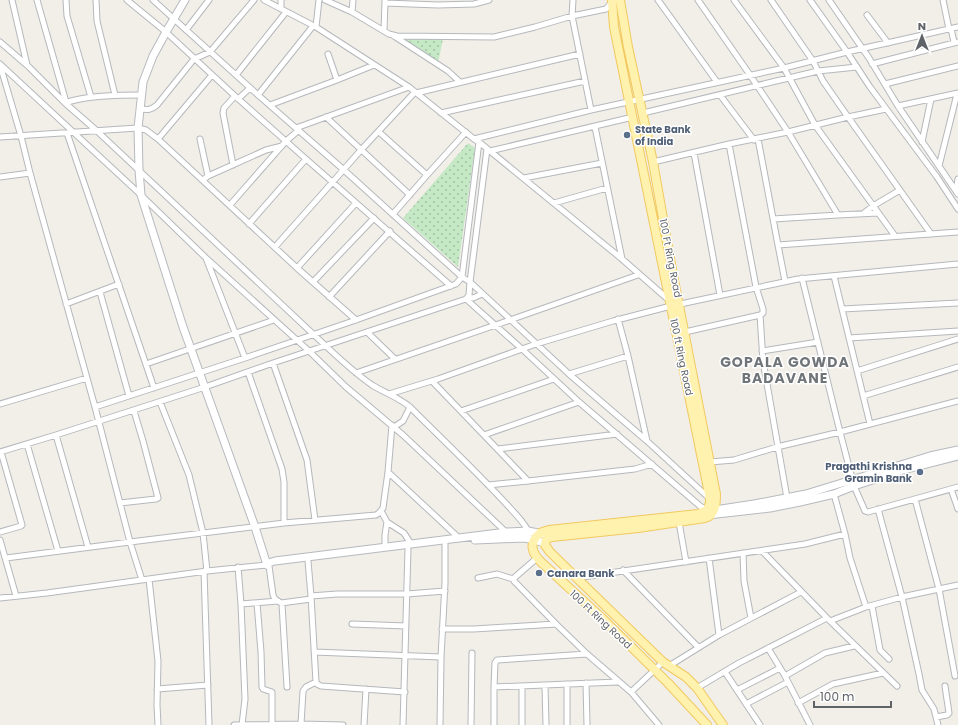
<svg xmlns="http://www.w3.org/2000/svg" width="958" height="725" font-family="Poppins,sans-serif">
  <defs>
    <pattern id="grass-dots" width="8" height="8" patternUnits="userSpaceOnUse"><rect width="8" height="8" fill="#c5e8c5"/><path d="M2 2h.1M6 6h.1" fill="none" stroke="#a3c0a4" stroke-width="1.8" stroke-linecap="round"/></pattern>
  </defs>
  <rect width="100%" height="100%" fill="#f1efe8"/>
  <path fill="url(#grass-dots)" d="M402,38l41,1 -5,24z
    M468,143l7,5 -17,119 -55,-49z"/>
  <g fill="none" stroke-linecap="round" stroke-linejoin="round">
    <defs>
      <path id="minor" d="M12,0l15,65
        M37,0l29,102
        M66,0l1,16 24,81
        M96,0l1,21 18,74
        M127,0l39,32 69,64 71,63 145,127
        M153,0l105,95 86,75 118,107 8,5 99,92 78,67 62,57
        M264,0l52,27 93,60 65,52 5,3 143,117 48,42
        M325,0l27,12 37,22 8,2 97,1 41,-10 37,-11 34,-7 6,-7
        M573,0l-1,16 19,94
        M658,0l59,82
        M698,0l52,75 38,57 50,83 40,-2
        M734,0l50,68 31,57 80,111
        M771,0l42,61 10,20 25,36 83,117
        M810,0l37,52 23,35 67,90 21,32
        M829,0l40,58 29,48 60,88
        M943,0l6,29
        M385,3l53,2 36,-1 15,-4
        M281,9v-9
        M352,12l1,-12
        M867,15l21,28
        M316,27l3,-27
        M951,29l3,13
        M186,30l23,-30
        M384,31l1,-30
        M394,36l54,35 12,11
        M0,42l28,24 37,37 32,28 231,217c14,13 28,26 44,37 13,8 26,12 38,22 34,34 69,67 101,102 6,7 16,16 18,25
        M328,54l9,26
        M0,64l141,131 64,62 104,94 37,36 57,48 104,98
        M872,64l86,-22
        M0,65l21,71 9,37 65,234 35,135 12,38
        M236,75l50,-63
        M885,84l73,-18
        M416,93l164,-39
        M258,95l55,-69
        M720,95l34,45
        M238,99l12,-11
        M65,103c5,-2 10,-3 15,-4 21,-4 41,-4 61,-4
        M270,105l67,-25 37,-15
        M898,106l60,-13
        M140,109c8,1 11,1 17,-4l37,-46 16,-7 44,-52
        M441,113l144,-32
        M643,113l175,-42 39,-4
        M326,117l84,78
        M595,127l27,132
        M296,128l113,-41
        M379,132l48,43
        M67,133l87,255
        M0,137l138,-9 8,2 12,9 139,129 59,52
        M158,139l54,-64
        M200,139l8,37
        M474,139l117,-29 193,-42 63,-16 111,-25
        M758,139l20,106 7,36
        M922,142l9,-43
        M490,151l143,-34
        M694,153l26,142
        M653,162l76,-18 59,-12 60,-15 38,-8
        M233,165l-10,-52 1,-5 11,-12
        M939,166l18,-72
        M0,177l30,-4
        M524,178l78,-15
        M203,180l5,-4 58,-26 16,-4
        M956,190l2,-11
        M554,203l53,-15
        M230,205l56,-64 13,-11
        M864,213l9,-7 27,-16
        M393,214l34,-39 39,-43
        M773,219l65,-4
        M249,224l57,-65
        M778,245l180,-13
        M275,247l86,-97 54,-58
        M206,258l39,100
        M297,268l59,-65
        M834,276l36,148
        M802,278l38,154 14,54 11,25 3,1 90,-25
        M313,282l61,-64
        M100,292l29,104
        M329,297l61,-66
        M468,297l5,1 9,-4
        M466,299l56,50 57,53 121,104 7,4
        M66,304l53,-20
        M842,309l116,-6
        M760,315l3,46 24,137
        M618,319l10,37 19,85
        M367,332l28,27
        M685,332l75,-17 3,-2v-4l-7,-22 -27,-143
        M849,338l109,-7
        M762,351l56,-9
        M273,363l34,97 8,60
        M146,364l128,-44
        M857,371l101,-32
        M248,372l34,97 2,13v41
        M356,373l154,-53 128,-45
        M569,374l59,-18
        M432,381l96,100
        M389,394l49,-15 98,-35 77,-23 58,-15 127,-27 160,-15
        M863,396l95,-29
        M160,402l29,73 14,58 4,38
        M0,404l87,-26
        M95,407l150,-49 111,-38 100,-36 6,-7 17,-135
        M461,411l93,-32
        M394,427l9,-6 7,-14
        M56,435l32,112
        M484,435l95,-33
        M27,444l31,107
        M498,449l119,-15
        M0,452l56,-17 149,-48 68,-24 193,-64 3,-4 1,-13 17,-133
        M710,462l24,-2 43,-13 63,-15 118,-31
        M388,472l71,66
        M488,485l40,-4 107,-12 17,-5
        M951,489l7,20
        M834,494l11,40 5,24 16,49 36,-10 37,-8 16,87
        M915,499l24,90 19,-4
        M120,503l36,-4 2,-1 -15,-57 -9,-30
        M878,509l24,88 17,77 3,16 12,19 4,16
        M381,511l6,11 17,11 7,11
        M679,522l7,40
        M0,532l21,-6 1,-1 -21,-73
        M0,540l16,56
        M385,547v-12l2,-13
        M762,551l65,67 70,68
        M743,553l1,28 7,37
        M6,558l124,-16 154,-19 92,-8 3,-2 4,-5 5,-36 4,-47
        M537,558l-23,20v3l42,43 31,30 44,38
        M709,558l10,77
        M308,561l3,35 5,86 1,2 4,2 84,6
        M269,566l4,29 2,4 6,4 1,1 5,83
        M238,567l3,37 4,95 -3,26
        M623,570l75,77
        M204,571l5,154
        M478,578l19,-4 16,5
        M576,578l229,-34 40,-10
        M149,579l9,82 -1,44 1,20
        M311,596l26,-2h70l38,-3
        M0,598l47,-5 160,-22 60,-6
        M257,603l4,49 1,35 1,2 9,3v33
        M281,603l30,-4
        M241,604l37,-3
        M872,606l8,44 9,9
        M830,621l36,-14
        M352,624l54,2
        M442,629h32l82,-5
        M768,648l17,28 25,49
        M314,652l127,5
        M669,666l50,-31 82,-43
        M725,672l35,53
        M785,676l40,-23 29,-7
        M586,683l1,42
        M567,684v41
        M545,685l1,40
        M522,686v39
        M494,687l124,-5
        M697,688l42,-25 88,-45
        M157,689l51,-4
        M737,690l43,-22
        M798,703l35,-19 50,-11
        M746,704l42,-22
        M936,717l11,-2 2,-2 -4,-27
        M301,724l2,-33 3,-4 10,-5
        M234,725l67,-1 42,1
        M364,725l2,-36
        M403,725l5,-176
        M440,725l1,-68 4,-74v-39
        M471,725l1,-72
        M494,725v-38l1,-24 2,-3 90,-6
        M659,725l-28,-33 32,-30"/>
      <path id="secondary" d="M185,0l-19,32 -13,24 -10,26 -5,46 1,42 2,25 42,132 72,200 12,38
        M715,510l39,-6 52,-10 124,-38 28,-6
        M708,515l62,-7 30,-6 34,-8 20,-8 49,-16 55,-14
        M475,540l48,-2 7,1 15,4
        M267,565l1,-2 7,-2 232,-29 21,-1 15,3"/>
      <path id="primary" d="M612,0l2,27 92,452 4,20v4l-3,7 -9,4 -149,16c-3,1 -7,2 -9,3 -12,10 -8,20 1,29l63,58 64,63 39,42
        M620,0l8,47 25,115 20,113 43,219c0,9 0,21 -11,24l-67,10 -86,9 -6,2 -1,6 5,7 113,110 23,15 11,11 26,37"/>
    </defs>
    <use href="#minor" stroke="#b5b8bc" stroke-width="7"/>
    <use href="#secondary" stroke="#b6babf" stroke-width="9"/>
    <use href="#primary" stroke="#f2c960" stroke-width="10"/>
    <use href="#minor" stroke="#fff" stroke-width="5"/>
    <use href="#secondary" stroke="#fff" stroke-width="7"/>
    <use href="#primary" stroke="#fff2af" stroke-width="8"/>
  </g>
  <g fill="#5c6f8a" stroke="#fff" stroke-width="1.5">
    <circle cx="627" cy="135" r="4"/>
    <circle cx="920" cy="472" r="4"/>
    <circle cx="539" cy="573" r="4"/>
  </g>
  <g text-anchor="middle" stroke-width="3" stroke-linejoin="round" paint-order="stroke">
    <g font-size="10" font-weight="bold" fill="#4e5e75" stroke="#fff" text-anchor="start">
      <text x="635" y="133">State Bank<tspan x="635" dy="12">of India</tspan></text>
      <text x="912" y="470" text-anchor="end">Pragathi Krishna<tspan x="912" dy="12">Gramin Bank</tspan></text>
      <text x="547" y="577">Canara Bank</text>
    </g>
    <g font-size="10" fill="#5f6368" stroke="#fff">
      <text transform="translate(671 258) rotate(79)" y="4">100 Ft Ring Road</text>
      <text transform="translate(682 357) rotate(78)" y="4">100 ft Ring Road</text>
      <text transform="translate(601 619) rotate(43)" y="4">100 Ft Ring Road</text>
    </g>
    <g font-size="14" font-weight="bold" letter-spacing="1" fill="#70757a" stroke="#fff">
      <text x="785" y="367">GOPALA GOWDA<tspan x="785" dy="16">BADAVANE</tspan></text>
    </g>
  </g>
  <g transform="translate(922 36)" stroke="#ffffff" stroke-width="3" paint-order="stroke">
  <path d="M0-3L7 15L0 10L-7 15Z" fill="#5f6368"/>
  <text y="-6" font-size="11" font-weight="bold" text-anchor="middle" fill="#5f6368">N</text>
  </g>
  <path d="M814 701v6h77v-6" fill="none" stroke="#5f6368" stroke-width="2"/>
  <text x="820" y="701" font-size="12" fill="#5f6368" stroke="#ffffff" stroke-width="3" paint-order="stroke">100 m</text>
</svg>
